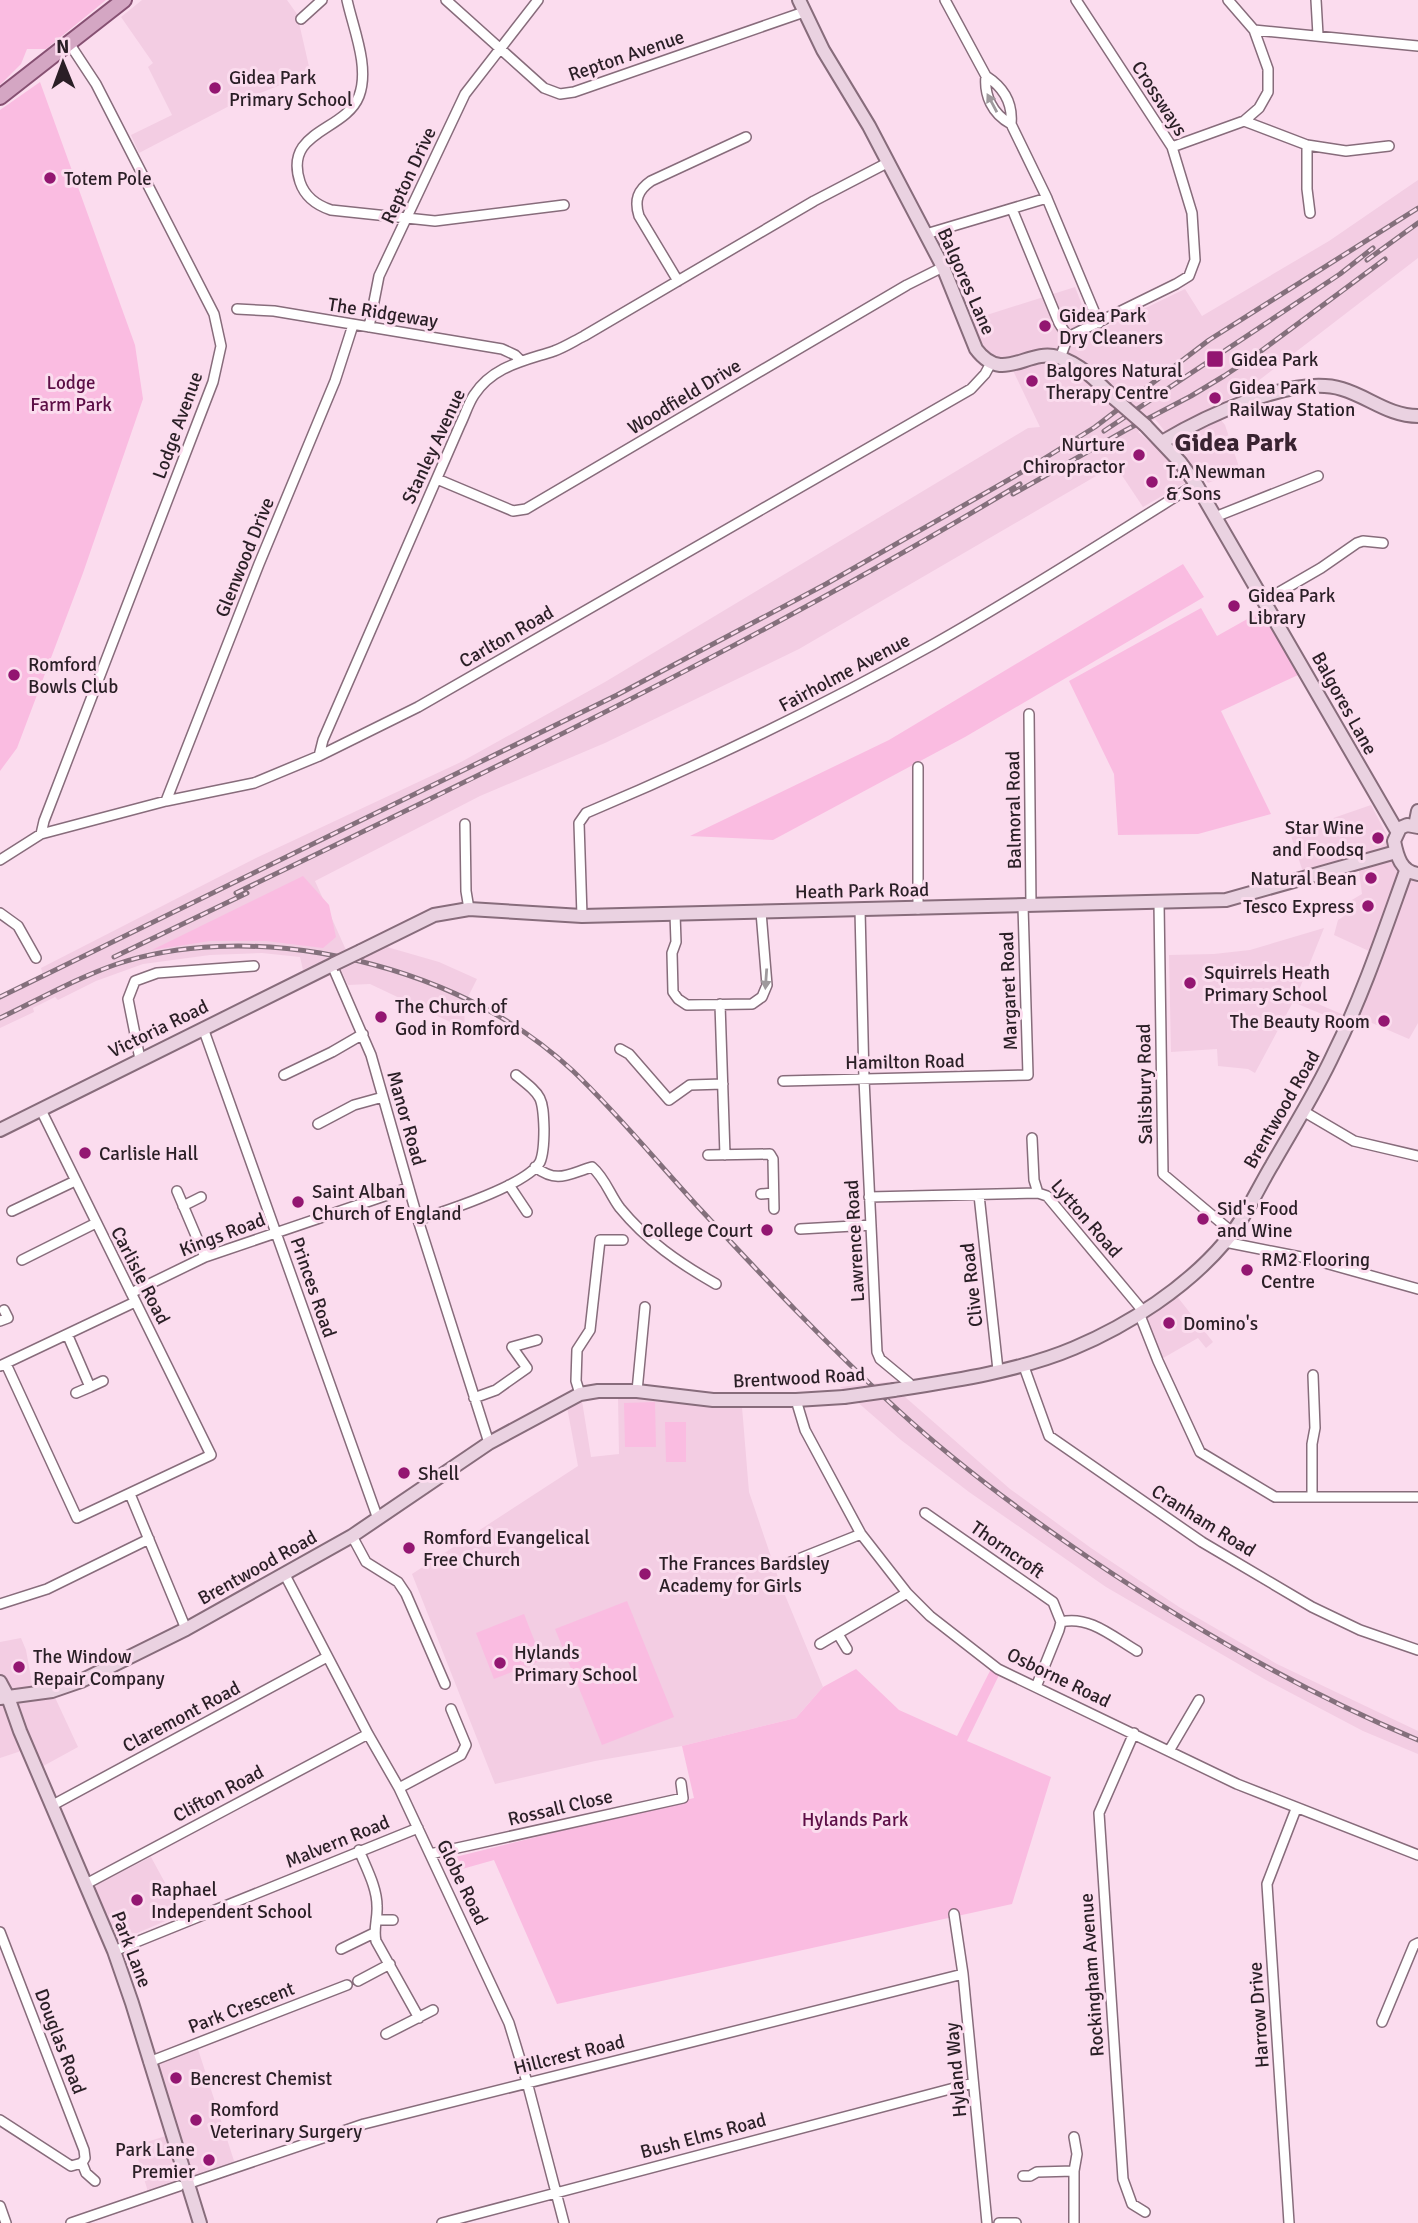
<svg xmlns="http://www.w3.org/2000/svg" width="1418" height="2223" font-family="Signika,sans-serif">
  <rect width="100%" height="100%" fill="#fbdcee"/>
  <path fill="#f3cde3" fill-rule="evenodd" d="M142,0h145l10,14 13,57 -2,3 -73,29 -96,50 -8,-18 41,-20 -24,-48 5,-4 -32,-46z
    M1418,180v78l-173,133 -34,17 14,17 15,45 -32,13 -8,-9 -57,33 -28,-42 -316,184 -194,94 -125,53 -165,85 31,69 -43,20 -3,-13 -38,-4 -52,2 -67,9 -47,17 -38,19 -3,-3 -22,11 1,4 -34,16v-33l43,-20 -2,-7 217,-111 203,-95 144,-80 423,-254 12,-1 -32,-67 -19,-4 -12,-11 -9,-24 107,-34 17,43h8l85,-41 17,27 127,-75zM1155,419l12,15 -16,9 -13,-11z
    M1371,805l35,66 12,2v150l-9,16 -51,-22 24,-60 -48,-22 4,-15 12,-8v-11l12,-7 -5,-38 -54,16 -13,-39z
    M1324,928l-27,67 47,20 -3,7 -48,-20 -38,71 -7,-4 -30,-3 -1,-17 -46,3 -2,-97 45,-1 36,-4z
    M387,947l52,15 38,17 -13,26 1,24 -95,-45 -22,1 -7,-15z
    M1172,1290l41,52 -7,6 -8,-10 -40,23 -19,-48z
    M888,1382l122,107 81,59 88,59 98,57 141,67v23l-55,-23 -97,-51 -160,-93 -137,-95 -68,-52 -61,-53z
    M618,1397l124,10 7,85 31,91 43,104 -27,31 -114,28 -87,15 -100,23 -83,-210 166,-108 -11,-59 15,-6 9,56 28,-3z
    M21,1638l5,12 8,44 18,-3 26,56 -42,23 -9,-21 -27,9v-116z
    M151,1857l31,57 -66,28 -24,-55z
    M196,2043l40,124 -87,28 -15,-49 38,-12 -23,-72z"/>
  <path fill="#fabce1" d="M0,0h106l-60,49h-19l-6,15 -21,21z
    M40,82l95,263 8,54 -60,174 -66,175 -17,23v-661z
    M1183,564l21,33 -239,140 -192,103 -83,-4 199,-96z
    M1201,608l16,28 41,-23 2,3 3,-2 35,61 -77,36 50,103 -73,20 -80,1 -4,-61 -45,-93z
    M303,876l26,29 7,32 -13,11 -57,-7h-56l-58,9z
    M655,1402l1,45h-31l-1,-44z
    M665,1422h21v40h-20z
    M627,1601l47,116 -72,28 -47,-116z
    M524,1614l18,46 -48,19 -18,-46z
    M993,1665l8,6 -34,70 84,36 -39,127 -455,100 -63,-144 -46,13 -5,-13 251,-62 -12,-52 114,-28 27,-31 33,-18 43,41 58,26z"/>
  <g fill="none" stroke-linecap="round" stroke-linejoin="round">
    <defs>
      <path id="street" d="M347,0c6,28 23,67 12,96 -14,36 -76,34 -59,86 5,15 16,23 31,28l104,11 129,-16
        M446,0l98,88 16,6 14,-2 230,-80
        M945,0l41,76c17,11 27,27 25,48l35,72 53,127
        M1316,0l2,35
        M301,19l21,-19
        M1254,30l164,16
        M986,76c-2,19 6,38 25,48
        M1244,121l63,24 39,6 43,-5
        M1307,145v44l3,24
        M1172,147l72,-26 15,-13 9,-16v-23l-14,-39 -26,-30
        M1012,209l47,114 9,14
        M926,234l121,-36
        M678,281l-39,-65c-5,-16 -1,-26 12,-35l95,-44
        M237,309l37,2 228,38 13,6 5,5
        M369,327l10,-51 86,-182 73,-94
        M1060,358l8,-21 108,-53 13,-8 6,-16 -3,-47 -20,-66 -96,-147
        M437,479l76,32 13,-2 381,-224 36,-18
        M1215,517l103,-41
        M1264,601l57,-33 36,-25 6,-2 20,2
        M1029,714l2,191
        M319,756l4,-16 137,-315c5,-10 8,-21 14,-30 19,-29 50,-34 80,-44 11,-4 20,-10 30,-15l230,-135 73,-38
        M918,767v142
        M166,801l93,-237 76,-183 18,-56
        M465,824l1,67 3,18
        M41,834l3,-13 169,-439 8,-36 -7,-32 -118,-230 -27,-41
        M0,860l41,-26 125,-33 88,-18 65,-27 99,-49 553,-318 14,-15 6,-11
        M1159,903l4,271 69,58
        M860,910l4,169 13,273 3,7 29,24 1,5
        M0,913l18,13 18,32
        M675,914l1,28 -4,11 1,39 5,7 9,6 65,-1 10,-7 5,-12 -6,-73
        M582,916l-3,-93 7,-10c119,-50 235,-106 348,-169 89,-50 175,-106 262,-160
        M332,965l39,90 47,165 71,223
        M720,1004l5,151
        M203,1028l175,491
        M620,1049l9,5 40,46 21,-15 33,-1
        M140,1059l-12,-60 7,-18 22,-8 97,-7
        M284,1075l48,-23 31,-18
        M783,1081l245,-6 -5,-169
        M1303,1111l51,30 64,15
        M318,1124l36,-19 29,-8
        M1032,1138l2,42 4,13 9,3 96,115
        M708,1155l62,-1 3,5 1,50
        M535,1167c23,17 33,7 57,0 13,11 18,28 28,41 27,33 59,55 96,76
        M509,1185l18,27
        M177,1191l28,66
        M761,1194l12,-1
        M979,1195l19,175
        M869,1197l169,-4
        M183,1206l18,-9
        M12,1211l63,-30
        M418,1220c25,-8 109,-35 122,-58 4,-9 4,-23 4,-33 -1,-33 -2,-33 -28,-54
        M800,1229l71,-4
        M1225,1242l86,17 107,30
        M22,1260l74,-37
        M131,1293l74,-36 203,-69
        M1139,1313l19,48 42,91 75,45h143
        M0,1321l8,-3 -4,-8
        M68,1336l22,51 13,-6
        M6,1364l71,154 134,-63 -170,-345
        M1023,1364l26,72 153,106 110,65 48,23 58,20
        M0,1366l135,-64
        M637,1391l8,-84
        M76,1393l14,-6
        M580,1394l-4,-13 1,-31 13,-20 10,-90h23
        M474,1398l22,-8 31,-22 -15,-21 25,-7
        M796,1400l9,30 56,104 46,59 23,23 68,53 239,115 181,71
        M130,1494l56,135
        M1312,1496v-52l3,-16 -2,-53
        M925,1513l128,89 8,20 -2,8 -23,57
        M352,1536l14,26 32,20 8,12 39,90
        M786,1564l75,-30
        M285,1575l83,159 31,54 110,235 18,59 37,141
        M0,1604l47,-15 102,-50
        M1061,1622c28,-7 52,15 76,29
        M838,1634l9,15
        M820,1644l87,-51
        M1134,1733l-35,80 24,366 9,25 13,8
        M1169,1751l30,-51
        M399,1788l62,-33 5,-10 -15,-36
        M51,1806l276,-149
        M359,1850c7,18 18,37 18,56 1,12 -4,23 -1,35l43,77
        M430,1854l253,-56 -2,-15
        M86,1884l282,-150
        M954,1914l9,60 24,249
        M377,1920h16
        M0,1932l84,218 1,8 -3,5
        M341,1949l33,-16
        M114,1951l304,-123
        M358,1981l32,-17
        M1382,2022l32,-77 4,-2
        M386,2034l47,-24
        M149,2062l198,-77
        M0,2120l71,46 11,-3
        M1074,2137l3,17 -3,17
        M82,2163l4,10 9,8
        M1023,2176h7l7,-4 37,-1v52
        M187,2184l177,-60 599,-150
        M0,2206l6,17
        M71,2223l108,-37
        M442,2223l531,-140
        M999,2223h17
        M1289,2223l-22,-339 29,-75"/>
      <path id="secondary" d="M799,0l24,50 46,76 74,141 33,82c27,36 51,-1 82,8 23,7 41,26 57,42
        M1145,425l35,37 16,22 201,347
        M1162,442c42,-25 131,-68 180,-53 27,8 47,27 76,27
        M1415,826l3,-15
        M1418,827l-11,-2 -7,3 -6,13c3,15 7,31 24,33
        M361,951l73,-36 35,-6 113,7 644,-16 170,-48
        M0,1130l334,-166
        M894,1390c58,-9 126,-19 180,-42 55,-23 113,-61 151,-106 19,-22 32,-52 47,-77 21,-37 44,-73 62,-112 29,-58 50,-121 72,-182
        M0,1682l8,15 12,34 94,220 18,52 68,220
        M0,1698l52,-7 29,-10 105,-52 166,-93 137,-93 91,-49 18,-3h39l76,9h83l48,-3"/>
      <path id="primary" d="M0,97l124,-97"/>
    </defs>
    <use href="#street" stroke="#876c7b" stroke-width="12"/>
    <use href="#secondary" stroke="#876c7b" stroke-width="16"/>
    <use href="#primary" stroke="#865072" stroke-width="18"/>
    <use href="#street" stroke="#fff" stroke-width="9"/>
    <use href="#secondary" stroke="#ead2e1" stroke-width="12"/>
    <use href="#primary" stroke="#d4a6c3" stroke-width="14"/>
    <defs>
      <path id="rail" d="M1367,260l51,-37
        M1104,431l236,-157 33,-26
        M1013,494l113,-64 65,-34 33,-20 33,-22 128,-95
        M236,893c266,-128 531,-256 784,-409
        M114,957l133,-64
        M0,997l617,-302 209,-111 203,-116 66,-41 114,-87 209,-132
        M0,1018c38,-18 76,-40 117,-54 63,-21 138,-22 203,-11 93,16 183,53 253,118 45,43 85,92 128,139 64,69 128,137 198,201 59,54 124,102 190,147 105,71 212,133 329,182"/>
    </defs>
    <use href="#rail" stroke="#84707c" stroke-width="5"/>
    <use href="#rail" stroke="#fbdcee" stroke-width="2.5" stroke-dasharray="8" stroke-linecap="butt"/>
    <defs>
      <path id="secondary-bridge" d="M1115,399l30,26
        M334,964l27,-13
        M844,1397l50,-7"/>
    </defs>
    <use href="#secondary-bridge" stroke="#876c7b" stroke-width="16" stroke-linecap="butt"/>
    <use href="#secondary-bridge" stroke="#ead2e1" stroke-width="12"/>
  </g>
  <defs><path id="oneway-solid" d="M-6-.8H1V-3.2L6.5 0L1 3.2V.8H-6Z" transform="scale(1.75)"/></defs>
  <g fill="#9f9a9d">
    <use href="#oneway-solid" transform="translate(992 103) rotate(-118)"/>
    <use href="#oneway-solid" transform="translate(766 979) rotate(94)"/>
  </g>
  <g fill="#931671" stroke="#fbdcee" stroke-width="2.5">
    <circle cx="215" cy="88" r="7"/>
    <circle cx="50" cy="178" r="7"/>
    <circle cx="1045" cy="326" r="7"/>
    <rect x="1206" y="350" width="18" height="18" rx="3.5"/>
    <circle cx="1032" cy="381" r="7"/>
    <circle cx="1215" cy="398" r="7"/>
    <circle cx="1139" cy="455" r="7"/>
    <circle cx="1152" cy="482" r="7"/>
    <circle cx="1234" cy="606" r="7"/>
    <circle cx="14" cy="675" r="7"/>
    <circle cx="1378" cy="838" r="7"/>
    <circle cx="1371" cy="878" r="7"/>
    <circle cx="1368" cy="906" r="7"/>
    <circle cx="1190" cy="983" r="7"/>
    <circle cx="381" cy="1017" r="7"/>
    <circle cx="1384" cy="1021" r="7"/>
    <circle cx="85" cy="1153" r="7"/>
    <circle cx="298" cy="1202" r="7"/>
    <circle cx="1203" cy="1219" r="7"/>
    <circle cx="767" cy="1230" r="7"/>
    <circle cx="1247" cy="1270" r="7"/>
    <circle cx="1169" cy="1323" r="7"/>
    <circle cx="404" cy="1473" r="7"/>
    <circle cx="409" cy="1548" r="7"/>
    <circle cx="645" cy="1574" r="7"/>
    <circle cx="500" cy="1663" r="7"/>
    <circle cx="19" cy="1667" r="7"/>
    <circle cx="137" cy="1900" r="7"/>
    <circle cx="176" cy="2078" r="7"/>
    <circle cx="196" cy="2120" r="7"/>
    <circle cx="209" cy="2160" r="7"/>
  </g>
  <g text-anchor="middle" stroke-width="6" stroke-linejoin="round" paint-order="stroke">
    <g font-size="19" fill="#2a1f26" stroke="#fbdcee">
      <text transform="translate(626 55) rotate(-19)" y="7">Repton Avenue</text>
      <text transform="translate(1160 98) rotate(57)" y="7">Crossways</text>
      <text transform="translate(408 175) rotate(-65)" y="7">Repton Drive</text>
      <text transform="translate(967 281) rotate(66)" y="7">Balgores Lane</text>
      <text transform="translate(383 312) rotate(9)" y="7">The Ridgeway</text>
      <text transform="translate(684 396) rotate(-31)" y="7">Woodfield Drive</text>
      <text transform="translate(177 425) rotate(-70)" y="7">Lodge Avenue</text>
      <text transform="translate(433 446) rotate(-65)" y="7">Stanley Avenue</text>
      <text transform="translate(244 557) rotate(-68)" y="7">Glenwood Drive</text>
      <text transform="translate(506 636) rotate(-30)" y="7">Carlton Road</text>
      <text transform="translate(844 672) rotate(-28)" y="7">Fairholme Avenue</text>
      <text transform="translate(1345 703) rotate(61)" y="7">Balgores Lane</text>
      <text transform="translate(1013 810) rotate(-91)" y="7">Balmoral Road</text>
      <text transform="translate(862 890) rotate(-1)" y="7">Heath Park Road</text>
      <text transform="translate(1008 991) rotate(-92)" y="7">Margaret Road</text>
      <text transform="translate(158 1028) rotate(-26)" y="7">Victoria Road</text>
      <text transform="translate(905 1061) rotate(-1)" y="7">Hamilton Road</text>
      <text transform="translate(1144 1084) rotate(-91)" y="7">Salisbury Road</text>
      <text transform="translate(1281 1109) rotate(-60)" y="7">Brentwood Road</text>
      <text transform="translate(407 1118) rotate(74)" y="7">Manor Road</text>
      <text transform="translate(1087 1218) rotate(49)" y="7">Lytton Road</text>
      <text transform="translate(222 1234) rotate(-21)" y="7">Kings Road</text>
      <text transform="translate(854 1241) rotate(-93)" y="7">Lawrence Road</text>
      <text transform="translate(141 1275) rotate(63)" y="7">Carlisle Road</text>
      <text transform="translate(971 1285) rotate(-96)" y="7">Clive Road</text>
      <text transform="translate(314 1287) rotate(71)" y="7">Princes Road</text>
      <text transform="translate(799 1377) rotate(-3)" y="7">Brentwood Road</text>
      <text transform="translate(1204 1520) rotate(32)" y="7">Cranham Road</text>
      <text transform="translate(1008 1549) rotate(35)" y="7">Thorncroft</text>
      <text transform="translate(257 1567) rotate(-29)" y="7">Brentwood Road</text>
      <text transform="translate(1059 1677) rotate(26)" y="7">Osborne Road</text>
      <text transform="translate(181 1716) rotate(-28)" y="7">Claremont Road</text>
      <text transform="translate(218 1793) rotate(-28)" y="7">Clifton Road</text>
      <text transform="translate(560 1807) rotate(-13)" y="7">Rossall Close</text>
      <text transform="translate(337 1841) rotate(-22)" y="7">Malvern Road</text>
      <text transform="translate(463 1882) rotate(64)" y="7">Globe Road</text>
      <text transform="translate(132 1949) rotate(69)" y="7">Park Lane</text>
      <text transform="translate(1091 1975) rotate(-94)" y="7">Rockingham Avenue</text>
      <text transform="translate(241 2007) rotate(-21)" y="7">Park Crescent</text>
      <text transform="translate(1258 2015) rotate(-94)" y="7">Harrow Drive</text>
      <text transform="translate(61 2041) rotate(69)" y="7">Douglas Road</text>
      <text transform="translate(569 2054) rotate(-14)" y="7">Hillcrest Road</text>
      <text transform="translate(955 2070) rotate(-95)" y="7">Hyland Way</text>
      <text transform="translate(703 2135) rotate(-15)" y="7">Bush Elms Road</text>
    </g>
    <g font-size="19" fill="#2a1f26" stroke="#fbdcee" text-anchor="start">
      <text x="229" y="84">Gidea Park<tspan x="229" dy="22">Primary School</tspan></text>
      <text x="64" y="185">Totem Pole</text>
      <text x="1059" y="322">Gidea Park<tspan x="1059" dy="22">Dry Cleaners</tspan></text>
      <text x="1231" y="366">Gidea Park</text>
      <text x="1046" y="377">Balgores Natural<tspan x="1046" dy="22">Therapy Centre</tspan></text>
      <text x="1229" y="394">Gidea Park<tspan x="1229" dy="22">Railway Station</tspan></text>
      <text x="1125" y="451" text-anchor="end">Nurture<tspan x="1125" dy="22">Chiropractor</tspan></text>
      <text x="1166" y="478">T.A Newman<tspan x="1166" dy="22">&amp; Sons</tspan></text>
      <text x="1248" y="602">Gidea Park<tspan x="1248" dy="22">Library</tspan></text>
      <text x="28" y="671">Romford<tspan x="28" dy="22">Bowls Club</tspan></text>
      <text x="1364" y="834" text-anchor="end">Star Wine<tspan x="1364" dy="22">and Foodsq</tspan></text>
      <text x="1357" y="885" text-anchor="end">Natural Bean</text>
      <text x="1354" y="913" text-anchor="end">Tesco Express</text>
      <text x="1204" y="979">Squirrels Heath<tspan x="1204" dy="22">Primary School</tspan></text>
      <text x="395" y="1013">The Church of<tspan x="395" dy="22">God in Romford</tspan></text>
      <text x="1370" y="1028" text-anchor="end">The Beauty Room</text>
      <text x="99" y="1160">Carlisle Hall</text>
      <text x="312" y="1198">Saint Alban<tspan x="312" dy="22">Church of England</tspan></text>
      <text x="1217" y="1215">Sid's Food<tspan x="1217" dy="22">and Wine</tspan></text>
      <text x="753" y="1237" text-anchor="end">College Court</text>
      <text x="1261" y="1266">RM2 Flooring<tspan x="1261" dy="22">Centre</tspan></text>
      <text x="1183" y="1330">Domino's</text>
      <text x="418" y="1480">Shell</text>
      <text x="423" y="1544">Romford Evangelical<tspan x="423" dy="22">Free Church</tspan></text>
      <text x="659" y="1570">The Frances Bardsley<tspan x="659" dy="22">Academy for Girls</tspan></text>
      <text x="514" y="1659">Hylands<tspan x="514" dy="22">Primary School</tspan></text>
      <text x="33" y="1663">The Window<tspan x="33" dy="22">Repair Company</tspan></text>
      <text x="151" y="1896">Raphael<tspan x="151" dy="22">Independent School</tspan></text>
      <text x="190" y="2085">Bencrest Chemist</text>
      <text x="210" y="2116">Romford<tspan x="210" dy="22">Veterinary Surgery</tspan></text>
      <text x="195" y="2156" text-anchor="end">Park Lane<tspan x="195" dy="22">Premier</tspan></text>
    </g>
    <g font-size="19" fill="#5c0e46" stroke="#fbdcee">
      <text x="71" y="389">Lodge<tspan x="71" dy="22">Farm Park</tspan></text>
      <text x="855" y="1826">Hylands Park</text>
    </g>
    <g font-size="26" font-weight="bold" fill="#392331" stroke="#fbdcee">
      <text x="1236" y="451">Gidea Park</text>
    </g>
  </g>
  <g transform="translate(63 63) rotate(359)" stroke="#fbdcee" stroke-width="5" paint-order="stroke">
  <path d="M0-5L12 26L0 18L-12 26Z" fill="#2a1f26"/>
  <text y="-10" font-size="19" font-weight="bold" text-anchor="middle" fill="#2a1f26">N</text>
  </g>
</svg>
